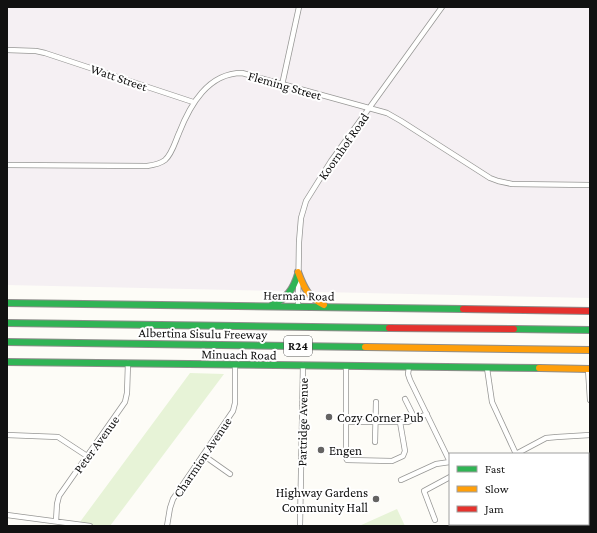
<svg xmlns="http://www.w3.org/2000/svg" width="597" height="533" font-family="'Crimson Pro',serif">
  <rect width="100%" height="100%" fill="#fdfcf7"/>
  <path fill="#f5f0f3" d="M7,7h583v291l-583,-13z"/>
  <path fill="#e7f3d7" d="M190,373l34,1 -114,152h-33z
    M397,509l8,17h-46z"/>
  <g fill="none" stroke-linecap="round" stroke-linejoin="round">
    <defs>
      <path id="street" d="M7,50l29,1 9,2 148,49
        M282,85l17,-78
        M7,165l140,1c7,-1 13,-2 18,-6 7,-6 10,-18 14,-27 11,-28 29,-60 63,-60l145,40 14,8 89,57 8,3 14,3 78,1
        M298,306l1,-64 2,-24 5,-17 25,-40 111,-154
        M346,366v92l1,2 45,1 11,-5 2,-5 -5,-29
        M409,367l-1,7 2,6 40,82
        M487,368l5,34 24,52
        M588,369l2,31
        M405,399l10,20
        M346,422h62l19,-8
        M7,435l51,2 29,19
        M375,442l1,-40
        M516,454l30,-16 11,-1 33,-2
        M203,455l27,19
        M401,480l35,-16 14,-2
        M588,511l2,-1
        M7,515l83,11
        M435,520l-11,-29 26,-14
        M56,521l1,-17 2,-8 66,-94 2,-9 1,-30
        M480,524l1,2
        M167,526l3,-18 3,-9 60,-88 2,-8v-38
        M300,526l3,-161
        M550,526l5,-2"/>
      <path id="fast" d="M7,303l456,6
        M272,305c15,-7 21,-15 26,-31
        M7,323l382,5
        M514,329l76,1
        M7,342l358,5
        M7,362l532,6"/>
      <path id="slow" d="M298,272c6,16 10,25 26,33
        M365,347l225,3
        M539,368l51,1"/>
      <path id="jam" d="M463,309l127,2
        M389,328l125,1"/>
    </defs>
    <use href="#street" stroke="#979795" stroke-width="6"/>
    <use href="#fast" stroke="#8e8d8b" stroke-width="8"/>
    <use href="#slow" stroke="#8e8d8b" stroke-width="8"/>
    <use href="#jam" stroke="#8e8d8b" stroke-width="8"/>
    <use href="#street" stroke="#fffffe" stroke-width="4.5"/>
    <use href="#fast" stroke="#30b455" stroke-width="6"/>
    <use href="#slow" stroke="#ff9f0a" stroke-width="6"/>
    <use href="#jam" stroke="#e5322d" stroke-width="6"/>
  </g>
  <g fill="#646362" stroke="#fff" stroke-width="1.5">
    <circle cx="329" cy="417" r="4"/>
    <circle cx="321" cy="450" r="4"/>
    <circle cx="376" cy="499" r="4"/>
  </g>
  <g text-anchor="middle" stroke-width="4" stroke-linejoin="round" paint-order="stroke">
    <rect fill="#fff" stroke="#585858" stroke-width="1" x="284" y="336" width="28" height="20" rx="3"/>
    <g font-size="12" font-weight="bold" fill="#111">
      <text x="298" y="350">R24</text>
    </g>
    <g font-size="13" fill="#111" stroke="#fff">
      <text transform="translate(119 77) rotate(19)" y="5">Watt Street</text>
      <text transform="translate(285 85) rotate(16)" y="5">Fleming Street</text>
      <text transform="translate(343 146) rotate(-55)" y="5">Koornhof Road</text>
      <text transform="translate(299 295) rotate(1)" y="5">Herman Road</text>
      <text transform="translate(203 333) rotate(1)" y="5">Albertina Sisulu Freeway</text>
      <text transform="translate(239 354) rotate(1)" y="5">Minuach Road</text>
      <text transform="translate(302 422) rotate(-89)" y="5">Partridge Avenue</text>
      <text transform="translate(96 444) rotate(-54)" y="5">Peter Avenue</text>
      <text transform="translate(202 457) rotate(-56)" y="5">Charmion Avenue</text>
    </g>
    <g font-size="13" fill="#111" stroke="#fff" text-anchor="start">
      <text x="337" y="422">Cozy Corner Pub</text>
      <text x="329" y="455">Engen</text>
      <text x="368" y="497" text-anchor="end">Highway Gardens<tspan x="368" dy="15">Community Hall</tspan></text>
    </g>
  </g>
  <rect width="597" height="533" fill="none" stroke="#111111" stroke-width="16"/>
  <rect x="449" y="453" width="140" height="72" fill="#ffffff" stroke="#a0a0a0"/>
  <rect x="457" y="466" width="20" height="6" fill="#30b455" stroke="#a0a0a0"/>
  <text x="485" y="473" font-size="12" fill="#111111">Fast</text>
  <rect x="457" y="486" width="20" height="6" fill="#ff9f0a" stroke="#a0a0a0"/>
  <text x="485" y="493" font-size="12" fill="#111111">Slow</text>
  <rect x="457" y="506" width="20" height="6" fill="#e5322d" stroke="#a0a0a0"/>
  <text x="485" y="513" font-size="12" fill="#111111">Jam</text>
</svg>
